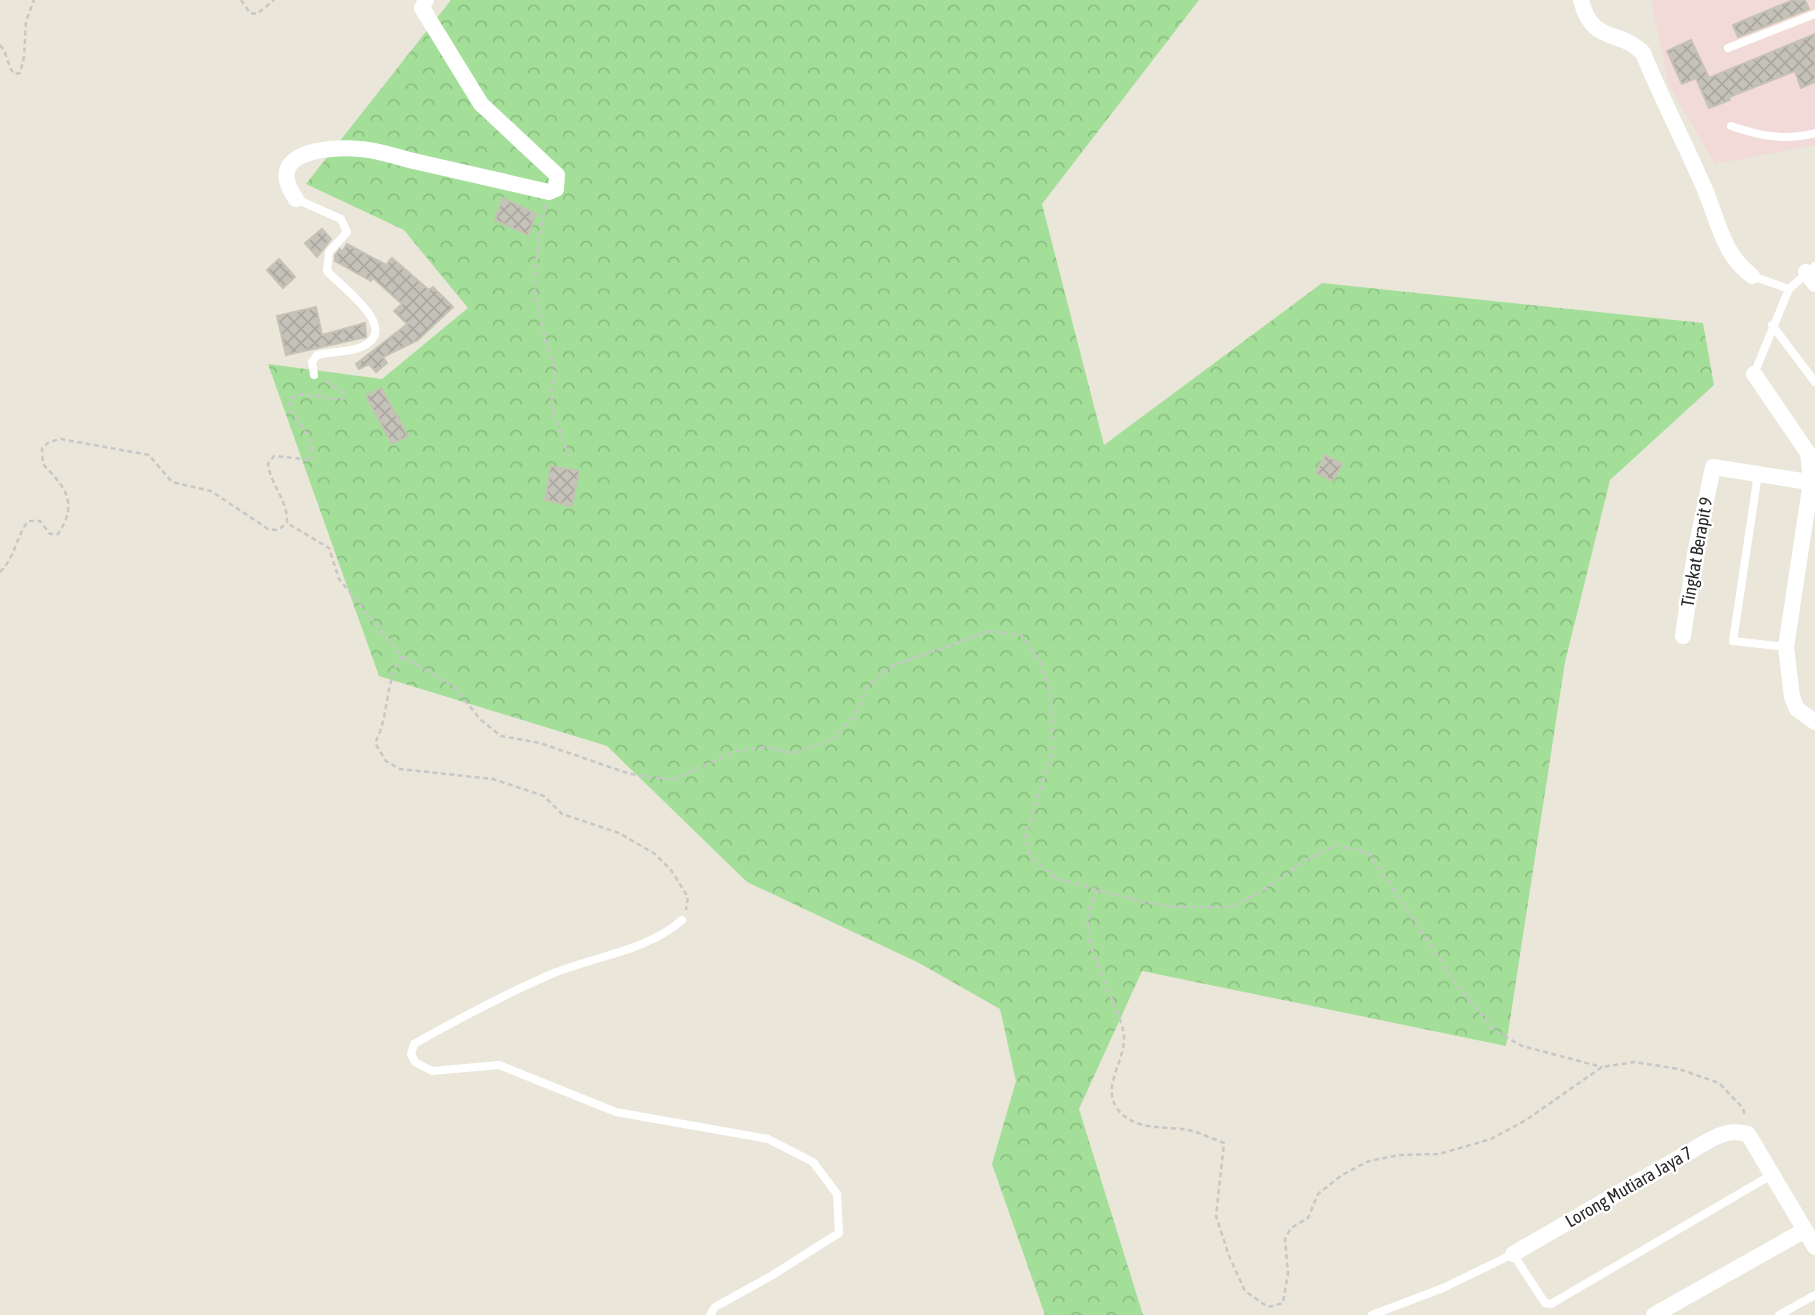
<svg xmlns="http://www.w3.org/2000/svg" width="1815" height="1315" font-family="'Asap Condensed',sans-serif">
  <defs>
    <pattern id="forest-crowns" width="20" height="18" patternUnits="userSpaceOnUse" patternTransform="scale(1.75)"><rect width="20" height="18" fill="#a3df98"/><path d="M2 6a3 3 0 1 1 6 0M12 15a3 3 0 1 1 6 0" fill="none" stroke="#8cbf83"/></pattern>
    <pattern id="building-cross-hatch" width="8" height="8" patternUnits="userSpaceOnUse" patternTransform="scale(1.75)"><rect width="8" height="8" fill="#c5c2ba"/><path d="M0 0l8 8M0 8l8-8" fill="none" stroke="#a9a7a0"/></pattern>
  </defs>
  <rect width="100%" height="100%" fill="#eae6da"/>
  <path fill="#f1dad7" d="M1651,0h164v145l-100,19 -46,-79z"/>
  <path fill="url(#forest-crowns)" d="M451,0h748l-157,204 62,241 218,-162 381,40 11,62 -104,95 -45,182 -59,384 -364,-75 -63,138 64,206h-98l-53,-151 24,-83 -16,-72 -81,-46 -172,-81 -140,-136 -228,-70 -111,-312 114,15 86,-71 -64,-78 -98,-46z"/>
  <path fill="url(#building-cross-hatch)" stroke="#c5c2b4" stroke-width="2" d="M1793,0h12l4,9 -71,28 -5,-12z
    M1815,34v48l-14,6 -6,-17 -66,26 1,3 -21,8 -13,-30 -14,6 -15,-33 24,-11 18,38z
    M503,198l33,16 -8,21 -33,-15z
    M322,229l9,10 -14,18 -12,-14z
    M347,244l39,21 6,-7 37,32 4,-3 20,20 -35,33 -35,17 4,6 -11,9 -7,-8 -10,5 -3,-5 54,-42 -4,1 -12,-12 8,-7 -29,-26 -2,3 -36,-20v-6l5,-6 2,3z
    M279,259l16,18 -12,11 -16,-18z
    M316,307l6,28 43,-12 1,14 -80,18 -9,-39z
    M381,388l27,48 -16,8 -26,-48z
    M1325,455l17,9 -9,17 -17,-8z
    M551,466l28,5 -7,35 -27,-6z"/>
  <g fill="none" stroke-linecap="round" stroke-linejoin="round">
    <path stroke="#c7c7c7" stroke-width="2.5" stroke-dasharray="5 3.5" stroke-linecap="butt" d="M241,0l9,13 7,1 17,-14
      M0,45c8,9 7,20 14,29l6,-1 4,-16 2,-36 8,-21
      M546,205l-7,31 -5,50 12,57 10,26 -5,22 3,24 15,42
      M325,381l17,11 2,6 -4,2 -38,-6 -11,4 -2,10c11,16 25,31 23,52l-38,-4 -6,8c3,22 20,36 19,59l42,25 10,31 63,77 52,31 27,33 20,16 39,7 90,31 42,6 64,-29 29,-4 28,6 39,-13 21,-22 15,-32 24,-20 98,-35 31,4 19,27 10,31 3,57 -28,86 6,22 25,20 86,24 34,5h57l40,-23 33,-24 30,-15 33,8 86,129 39,48 28,16 80,21
      M0,572c16,-16 15,-33 28,-51h12l10,13h8c21,-31 7,-47 -15,-70l-1,-16 7,-6 12,-3 88,16 23,27 39,9 57,38 10,1 9,-7
      M402,656c-18,26 -12,59 -27,87l11,18 14,8 93,10 51,17 18,18 57,19 36,21 16,16 17,27 -2,13
      M1098,890c-30,43 15,98 25,140 7,28 -25,56 -4,81 17,20 47,15 70,19 12,3 24,9 35,13l-8,73 13,40 16,35 23,16 15,-4 5,-30 -3,-34 6,-11 17,-10 10,-24 24,-19 27,-14 31,-6 39,-1 52,-15 35,-19 76,-53 32,-5 45,7 40,14 24,25 2,9"/>
    <path stroke="#fff" stroke-width="8" d="M1728,48l87,-34
      M1731,126c29,10 54,15 84,7
      M296,199l45,20 6,13 -18,20 -2,19c14,16 81,62 29,78 -13,3 -26,3 -39,6l-5,7 2,13
      M1752,276l37,13
      M1772,325l43,57
      M1754,374l35,-85 26,-23
      M1758,474l-25,167 53,6
      M682,920c-35,31 -86,36 -128,53 -49,21 -94,45 -140,71l-3,10 4,8 17,9 67,-6 117,47 152,27 45,23 24,32 2,39 -68,43 -56,31 -5,8
      M1372,1315l71,-27 70,-34 32,49 6,1 222,-130
      M1779,1315l36,-20"/>
    <path stroke="#fff" stroke-width="16" d="M1581,0c12,46 36,27 62,53 19,47 43,92 63,139 13,32 17,62 46,84
      M296,199c-34,-47 31,-53 64,-50 19,1 39,9 58,13 43,10 87,20 131,30l7,-3 1,-14 -76,-71 -59,-96 4,-8
      M1806,272l9,12
      M1754,374l54,79 3,29 -25,165 6,50 5,12 18,13
      M1683,636l12,-82 18,-87 102,16
      M1513,1254l195,-113c15,-8 24,-11 40,-7l67,113
      M1654,1315l151,-85"/>
  </g>
  <g text-anchor="middle" stroke-width="5" stroke-linejoin="round" paint-order="stroke">
    <g font-size="18" fill="#282828" stroke="#fff">
      <text transform="translate(1697 552) rotate(-80)" y="6">Tingkat Berapit 9</text>
      <text transform="translate(1629 1187) rotate(-30)" y="6">Lorong Mutiara Jaya 7</text>
    </g>
  </g>
</svg>
